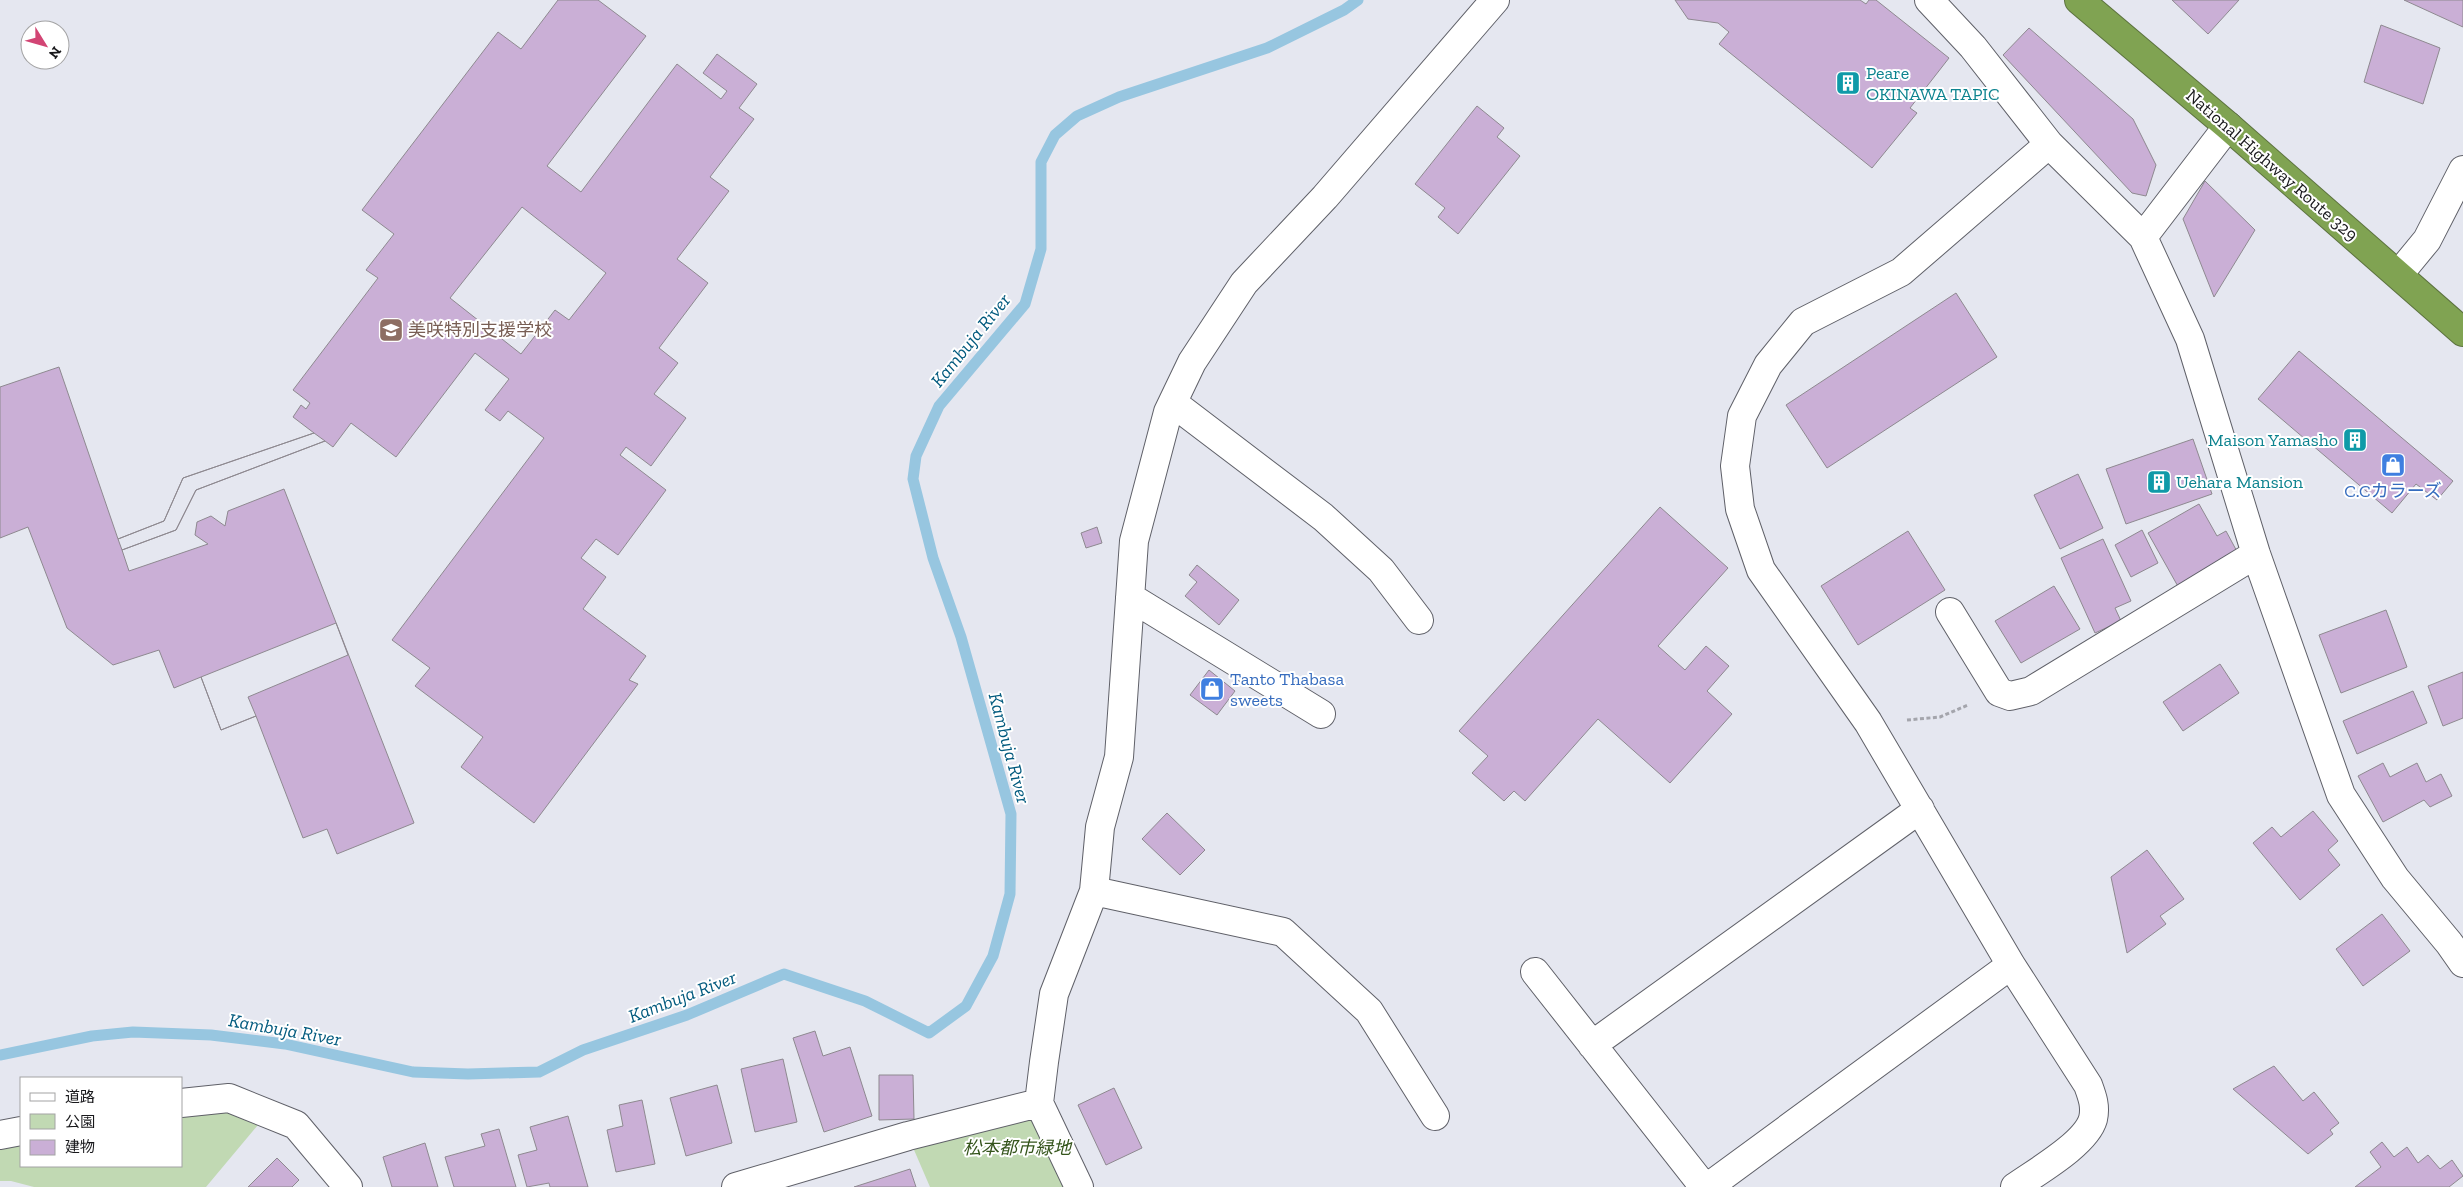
<svg xmlns="http://www.w3.org/2000/svg" width="2463" height="1187" font-family="'Zilla Slab','Noto Sans JP',serif">
  <rect width="100%" height="100%" fill="#e5e7f0"/>
  <path fill="#c1d9b3" d="M181,1103l87,10 -62,74h-172l-23,-6h-11v-46l21,-4v35h160z
    M1039,1103l40,84h-149l-22,-51z"/>
  <g fill="none" stroke-linecap="round" stroke-linejoin="round">
    <path stroke="#97c6e0" stroke-width="11" d="M0,1055l92,-19 41,-4 78,3 74,9 128,28 55,2 71,-2 44,-22 104,-35 97,-41 81,27 64,32 37,-27 27,-50 17,-62 1,-80 -50,-177 -28,-79 -20,-79 3,-23 23,-50 86,-102 16,-55v-87l14,-27 22,-19 42,-19 148,-49 77,-38 14,-10"/>
  </g>
  <path fill="#caafd6" stroke="#8e8990" fill-rule="evenodd" d="M558,0h40l48,36 -99,130 34,26 96,-128 44,35 6,-8 -24,-18 14,-19 40,30 -18,24 15,11 -44,58 19,14 -52,68 31,24 -49,65 19,15 -24,31 32,24 -35,48 -25,-19 -6,8 46,35 -48,65 -22,-16 -15,19 25,19 -23,32 63,47 -17,24 9,4 -104,139 -73,-56 22,-30 -68,-51 15,-18 -38,-28 152,-202 -36,-27 -8,10 -15,-11 24,-31 -34,-26 -79,104 -45,-34 -18,24 -8,-6 -129,49 -20,40 -54,20 7,21 79,-27 -13,-9 2,-13 14,-6 14,10 3,-15 56,-22 130,334 -77,31 -10,-25 -24,9 -47,-122 -35,14 -20,-53 -27,11 -15,-38 -46,15 -46,-37 -39,-101 -28,11v-151l59,-20 59,172 46,-18 19,-43 131,-45 -21,-16 8,-12 5,4 4,-6 -17,-13 85,-112 -12,-8 28,-36 -32,-24 136,-178 23,17zM522,207l84,66 -37,47 -14,-10 -34,44 -71,-56z
    M1675,0h185l6,4 3,-4h7l73,58 -39,50 7,5 -45,55 -153,-124 10,-12 -11,-9 -30,-4z
    M2172,0h67l-31,34z
    M2404,0h59v27z
    M2381,25l59,23 -17,56 -59,-22z
    M2029,28l104,91 23,46 -10,31 -14,-3 -129,-138z
    M1477,106l27,22 -7,9 23,19 -62,78 -20,-17 7,-9 -30,-24z
    M2205,181l50,49 -41,67 -31,-78z
    M1956,293l41,64 -170,111 -41,-63z
    M2299,351l154,130 -16,19 -21,-16 -24,29 -134,-114z
    M314,433l11,8 -129,49 -20,40 -54,20 -4,-11 46,-18 19,-43z
    M2193,439l19,55 -86,30 -20,-55z
    M2078,474l25,54 -43,21 -26,-54z
    M2199,504l18,32 9,-5 14,26 -60,33 -32,-57z
    M1660,507l68,61 -70,78 27,24 21,-24 23,20 -22,25 25,23 -62,69 -72,-64 -73,82 -11,-10 -10,10 -32,-28 16,-17 -29,-25z
    M1097,527l5,16 -16,5 -5,-15z
    M2142,530l16,33 -27,14 -16,-32z
    M1908,531l37,59 -87,55 -37,-59z
    M2103,539l28,62 -16,7 6,13 -26,12 -34,-75z
    M1197,565l42,35 -20,25 -34,-29 12,-14 -8,-7z
    M2054,586l26,43 -59,34 -26,-42z
    M2386,610l21,57 -66,26 -22,-58z
    M336,623l12,32 -100,42 8,19 -35,14 -20,-53z
    M2220,664l19,29 -56,38 -20,-29z
    M1209,670l26,21 -18,24 -27,-20z
    M2463,672v46l-20,8 -15,-40z
    M2413,691l14,32 -70,31 -14,-33z
    M2383,763l7,14 27,-14 9,19 15,-8 11,22 -22,11 -6,-7 -41,22 -25,-46z
    M2313,811l25,30 -10,9 12,15 -40,35 -47,-57 19,-16 9,10z
    M1167,813l38,37 -25,25 -38,-36z
    M2147,850l37,49 -24,17 6,8 -39,29 -16,-76z
    M2382,914l28,37 -47,35 -27,-37z
    M815,1031l8,25 27,-9 22,69 -48,16 -31,-94z
    M783,1059l14,63 -42,10 -14,-63z
    M2274,1066l29,35 11,-9 25,31 -9,7 3,4 -25,20 -75,-65z
    M879,1075h34l1,44 -35,1z
    M717,1085l15,58 -46,13 -16,-58z
    M1114,1088l28,60 -36,17 -28,-60z
    M642,1100l13,64 -39,8 -9,-42 16,-4 -4,-21z
    M568,1116l20,71h-38l-1,-4 -22,4 -9,-32 19,-5 -7,-23z
    M499,1129l17,58h-62l-9,-30 40,-11 -4,-12z
    M2382,1142l12,15 13,-10 11,16 10,-8 12,14 12,-9 11,16 -14,11h-94l26,-20 -11,-15z
    M425,1143l13,44h-46l-9,-30z
    M277,1158l22,22 -7,7h-44z
    M910,1169l6,18h-62z"/>
  <g fill="none" stroke-linecap="round" stroke-linejoin="round">
    <defs>
      <path id="minor" d="M1929,0l44,47 76,97 94,93 47,102 66,215 85,241 54,83 54,65 14,20
        M2143,237l85,-111
        M2399,274l28,-34 36,-70
        M1173,403l150,114 58,53 38,50
        M1130,597l191,117
        M1950,612l49,80 11,4 21,-5 225,-137
        M1094,891l189,41 86,79 66,105
        M1535,972l169,215
        M1592,1045l328,-236
        M181,1103l48,-5 67,27 52,62
        M0,1135l21,-4
        M736,1187l172,-51 131,-33
        M1079,1187l-40,-84 5,-41 10,-68 40,-103 6,-64 19,-70 15,-216 34,-129 24,-50 52,-79 81,-86 170,-197
        M1708,1187l303,-222
        M2015,1187c21,-15 71,-43 78,-68 3,-13 -1,-23 -5,-34l-77,-120 -143,-243 -107,-152 -21,-61 -5,-43 7,-50 26,-51 35,-43 98,-50 148,-128"/>
      <path id="highway" d="M2079,0l149,126 235,206"/>
    </defs>
    <use href="#minor" stroke="#5f6068" stroke-width="30"/>
    <use href="#highway" stroke="#5c723f" stroke-width="30"/>
    <path stroke="#a4a5ac" stroke-width="3" stroke-dasharray="4 2.5" stroke-linecap="butt" d="M1907,720l33,-3 28,-12"/>
    <use href="#minor" stroke="#fff" stroke-width="28"/>
    <use href="#highway" stroke="#80a352" stroke-width="28"/>
  </g>
  <defs>
    <symbol id="building-square" viewBox="-11 -11 22 22"><rect x="-9" y="-9" width="18" height="18" rx="4" fill="#0f9aa8" stroke="#fff"/><path d="M-4-6H4V6H1V3H-1V6H-4ZM-2.5-4.3h1.7v1.8h-1.7ZM.8-4.3h1.7v1.8H.8ZM-2.5-1h1.7V.8h-1.7ZM.8-1h1.7V.8H.8Z" fill="#fff"/></symbol>
    <symbol id="school-square" viewBox="-11 -11 22 22"><rect x="-9" y="-9" width="18" height="18" rx="4" fill="#8d6e63" stroke="#fff"/><path d="M0-5L7-2L0 1L-7-2ZM-4 1L0 2.5L4 1V4Q0 6-4 4Z" fill="#fff"/></symbol>
    <symbol id="shop-square" viewBox="-11 -11 22 22"><rect x="-9" y="-9" width="18" height="18" rx="4" fill="#3f7fe0" stroke="#fff"/><path d="M-5-2.5h2.3a2.7 3.5 0 0 1 5.4 0H5L5.5 6h-11ZM-1.5-2.5h3a1.5 2.3 0 0 0-3 0Z" fill="#fff"/></symbol>
  </defs>
  <g fill-rule="evenodd">
    <use href="#building-square" x="1834" y="69" width="28" height="28"/>
    <use href="#school-square" x="377" y="316" width="28" height="28"/>
    <use href="#building-square" x="2341" y="426" width="28" height="28"/>
    <use href="#shop-square" x="2379" y="451" width="28" height="28"/>
    <use href="#building-square" x="2145" y="468" width="28" height="28"/>
    <use href="#shop-square" x="1198" y="675" width="28" height="28"/>
  </g>
  <g text-anchor="middle" stroke-width="4" stroke-linejoin="round" paint-order="stroke">
    <g font-size="18" fill="#0d838f" stroke="#fff" text-anchor="start">
      <text x="1866" y="79">Peare<tspan x="1866" dy="21">OKINAWA TAPIC</tspan></text>
      <text x="2338" y="446" text-anchor="end">Maison Yamasho</text>
      <text x="2176" y="488">Uehara Mansion</text>
    </g>
    <g font-size="18" fill="#18181b" stroke="#fff">
      <text transform="translate(2272 165) rotate(41)" y="6">National Highway Route 329</text>
    </g>
    <g font-size="18" fill="#785e54" stroke="#fff" text-anchor="start">
      <text x="408" y="336">美咲特別支援学校</text>
    </g>
    <g font-size="18" fill="#366cbe" stroke="#fff">
      <text x="2393" y="497">C.Cカラーズ</text>
      <text x="1230" y="685" text-anchor="start">Tanto Thabasa<tspan x="1230" dy="21">sweets</tspan></text>
    </g>
    <g font-size="18" font-style="italic" fill="#35551c" stroke="#fff">
      <text x="1017" y="1154">松本都市緑地</text>
    </g>
    <g font-size="19" font-style="italic" fill="#025a7e" stroke="#fff">
      <text transform="translate(970 340) rotate(-51)" y="7">Kambuja River</text>
      <text transform="translate(1010 748) rotate(75)" y="7">Kambuja River</text>
      <text transform="translate(682 996) rotate(-21)" y="7">Kambuja River</text>
      <text transform="translate(285 1029) rotate(10)" y="7">Kambuja River</text>
    </g>
  </g>
  <rect x="20" y="1077" width="162" height="90" fill="#ffffff" stroke="#a3a3a4"/>
  <rect x="30" y="1093" width="25" height="8" fill="#ffffff" stroke="#a3a3a4"/>
  <text x="65" y="1102" font-size="15" fill="#18181b">道路</text>
  <rect x="30" y="1114" width="25" height="15" fill="#c1d9b3" stroke="#a3a3a4"/>
  <text x="65" y="1127" font-size="15" fill="#18181b">公園</text>
  <rect x="30" y="1140" width="25" height="15" fill="#caafd6" stroke="#a3a3a4"/>
  <text x="65" y="1152" font-size="15" fill="#18181b">建物</text>
  <g transform="translate(45 45) rotate(127)"><circle r="24" fill="#ffffff" stroke="#a3a3a4"/>
  <path d="M0-4L9 19L0 12L-9 19Z" fill="#d24574"/>
  <text y="-8" font-size="14" font-weight="bold" text-anchor="middle" fill="#18181b">N</text>
  </g>
</svg>
